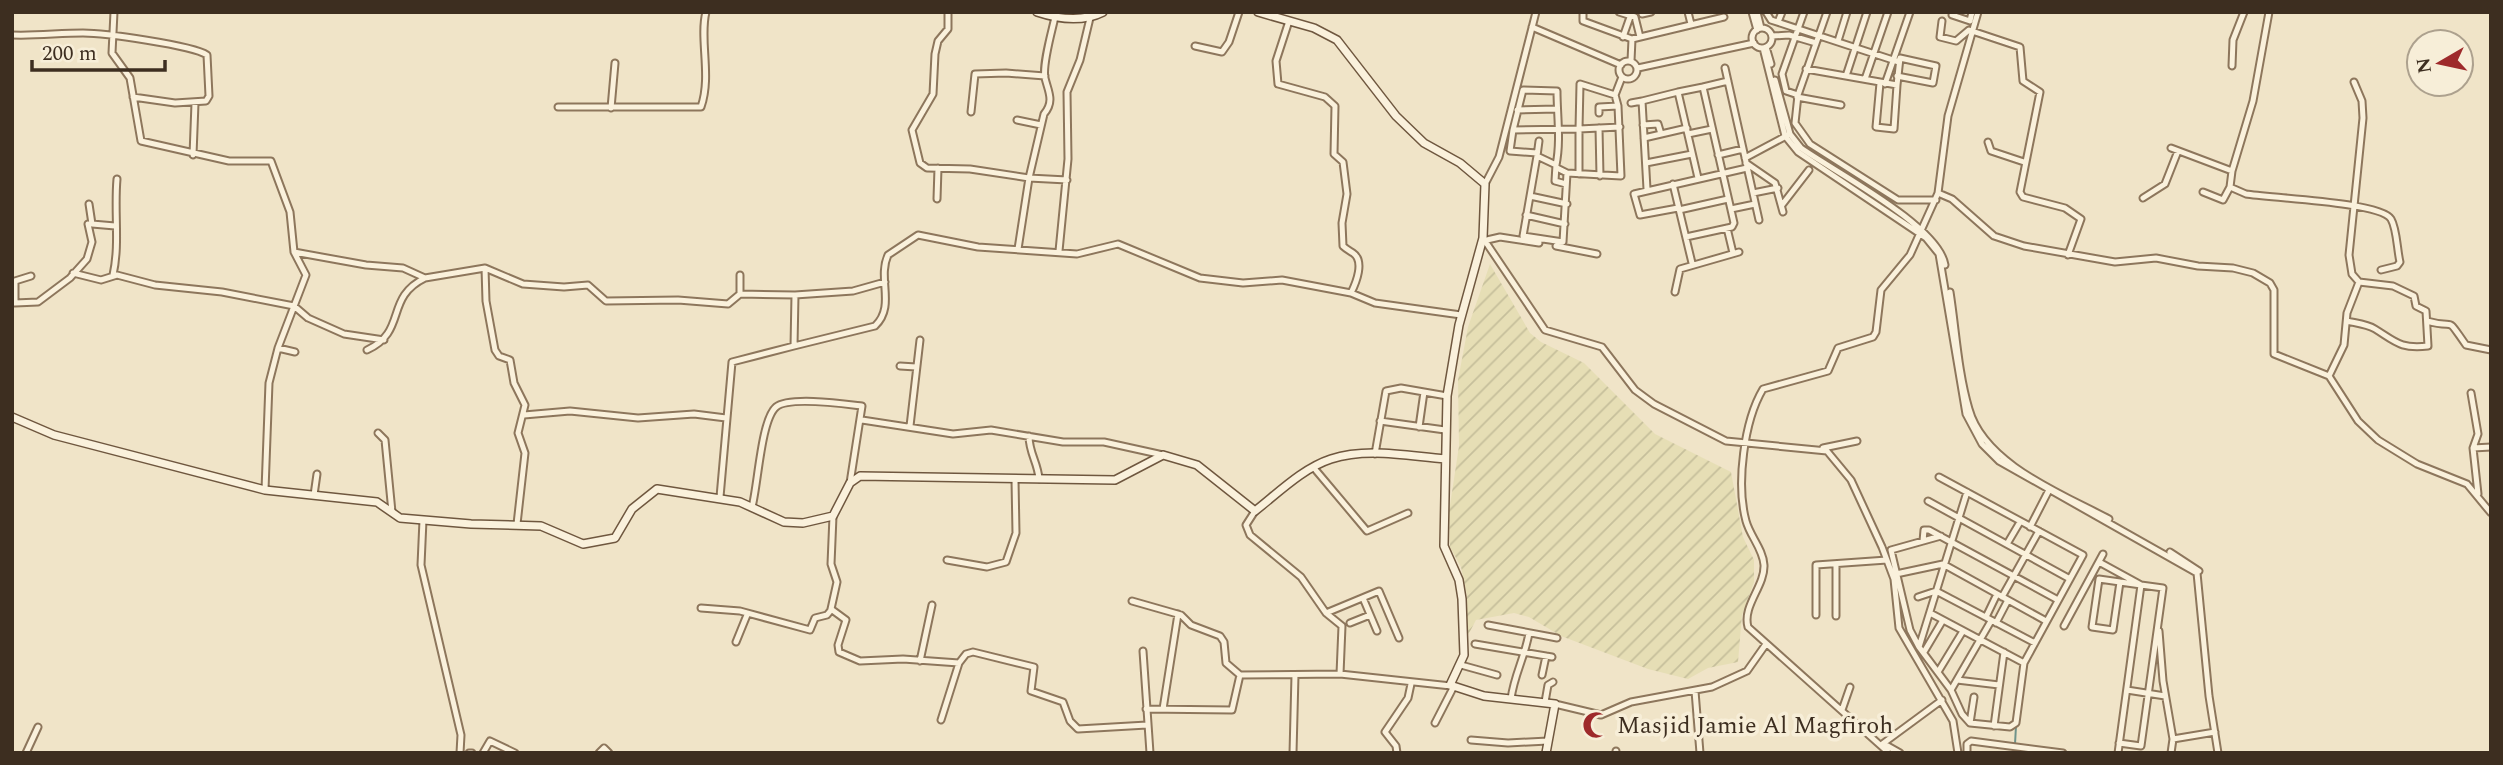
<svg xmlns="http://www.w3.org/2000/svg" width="2503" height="765" font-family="Spectral,serif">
  <defs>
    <pattern id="farmland-furrows" width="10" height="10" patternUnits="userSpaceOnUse" patternTransform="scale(1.75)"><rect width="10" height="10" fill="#e6deb5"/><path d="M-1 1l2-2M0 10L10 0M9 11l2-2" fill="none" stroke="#c6bf9b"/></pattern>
  </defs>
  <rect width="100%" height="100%" fill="#f0e4c8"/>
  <path fill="url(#farmland-furrows)" d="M1490,264l40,69 11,9 43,21 71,71 76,38 12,65 11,23v22l-12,33 -4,47 -30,6 -20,11 -40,-10 -87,-33 -32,-19 -15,-4 -38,7 -10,19 1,-44 -6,-28 -11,-20 -1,-35 10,-66 -1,-66 10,-53z"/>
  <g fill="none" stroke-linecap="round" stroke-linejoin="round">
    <path stroke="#6f938a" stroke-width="2" d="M2015,744l1,-18"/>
    <defs>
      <path id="street" d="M114,12l-2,41 18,25 11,63 88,20h42l19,51 4,40 12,23 -28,73 -9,35 -4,107
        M948,12v17l-10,12 -3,13 -2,40 -21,36 8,33 7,5 43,1 59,9 15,-64c11,-13 4,-23 1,-36 -3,-13 7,-47 10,-61
        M1583,12v9l49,18
        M1619,12l16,5 5,20
        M1688,12l3,12
        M1752,12l5,18
        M1757,12l4,16
        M1766,12l5,8 128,42
        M1827,12l-29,83 -3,28 15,21 88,56h38
        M1953,12l-1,3 18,6 2,-9
        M1642,14l9,-2
        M1289,21l-13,40 2,23 47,13 10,9 -1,48 9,8 4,32 -5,29 1,23c3,3 7,5 10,7 12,8 3,30 -2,40
        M1942,21l-2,16 16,4 13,-11 51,17 3,34 17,11 -20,100 3,5 42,11 16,11 -13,36
        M1778,22l4,-10
        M1532,27l89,38
        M1752 38a10 10 0 1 1 20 0a10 10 0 1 1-20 0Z
        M12,35c25,1 47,-2 71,-2 20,0 109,12 124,22l2,41 -3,5 -31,2 -42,-6
        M1772,36l17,-1 27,8
        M1623,37l7,-20
        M1838,41l9,-29
        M1195,46l27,6 7,-10 10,-30
        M1766,47l5,17
        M1763,48l22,88 13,16 128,86 13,16 27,160 16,30 17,17 198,112 12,123 9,57
        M1619 70a9 9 0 1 1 18 0a9 9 0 1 1-18 0Z
        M1631,61l1,-22 92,-22
        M2232,66l1,-26 11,-28
        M1638,68l116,-25
        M1725,68l34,152
        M1806,69l91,16 -3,44 -18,-2 4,-44
        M1846,76l21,-64
        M1897,76l36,7 3,-17 -36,-8 -3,27
        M1865,79l23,-67
        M1775,80l15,54 11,14c34,24 138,78 144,117
        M1885,84l25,-72
        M1703,87l25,-6
        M1678,92l25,-5 31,136 -2,4 -46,10
        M1615,95l-35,-11 -1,45 41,-2
        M1798,95l-12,-4 -4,-17 22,-62
        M1797,97l44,8
        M1631,103l11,-2
        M1618,106l-3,-11 7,-18
        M558,107h143c11,-31 -2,-68 5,-95
        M611,108l4,-45
        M1517,110l40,-1
        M971,112l4,-38 31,-1 39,3
        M1017,120l24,5
        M1643,125l15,-1 3,10
        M1599,128l1,48
        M1513,130l-3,21 27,2
        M1688,134l24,-5
        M1644,138l43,-10
        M1539,141l-2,15 19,9 -1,16 11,3
        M1988,142l3,9 33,11
        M2171,148l61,23 -2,16 16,7c24,4 135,8 145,25 6,10 6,31 9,43l-3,4 -16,4
        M193,155l2,-52
        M1718,155l25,-6
        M1537,156l-14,80 40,6 4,-69
        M1745,158l43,-23
        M1646,163l46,-9
        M1746,163l29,20 8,29
        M1556,165c5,-24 1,-50 1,-74l-34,-1 -10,40 66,-1v45
        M1557,168l10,5 54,3 -3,-70 -19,1v6
        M2232,171l21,-70 16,-89
        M1485,184l14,-27 37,-145
        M1673,184l19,79
        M1647,189l-5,-88 36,-9 20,86
        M2203,192l20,8 7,-13
        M1753,193l25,-5
        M1938,193l14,6 42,37 30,10 91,16 41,-4 42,8 35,2 20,5 17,10 4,7v64l55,22 29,45 20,19 39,24 50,20 24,29
        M1530,196l37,8
        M2143,198l22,-14 13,-33
        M937,199l1,-31
        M89,204l3,20 23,2
        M1782,205l27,-35
        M1678,208l-38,7 -6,-21 113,-26
        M1731,209l24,-5
        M1679,210l49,-11
        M1526,215l39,9
        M1727,228l6,25
        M1483,238l62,92 57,17 33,43 19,14 72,37 101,10 24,29 31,67 12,32 5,49 54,93 5,32
        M1487,240l13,-3 39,6
        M1556,246l41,8
        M1018,249l11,-71 38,2
        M1059,251l9,-92 -1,-67 13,-32 10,-42
        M294,252l72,13 37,3 22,10 60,-10 38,16 41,3 24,-2 18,16 72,-1 50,4 12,-10 55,1
        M485,268l1,33 9,49 4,6 11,4 4,23 11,22 -7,28 7,20 -8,71
        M73,273l28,7 16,-5 38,10 67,7 72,14 14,12 36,16 40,6
        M113,275c7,-31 1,-63 4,-96
        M740,275v19
        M1675,292l5,-23 59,-17
        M1950,292c6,38 8,80 19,117 15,55 93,85 140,110
        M12,303h3v-22l16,-5
        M15,303l23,-1 32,-24 17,-19 5,-17 -4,-18
        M2347,321c8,2 20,3 28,8 21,13 25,20 53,17l-2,-35 -10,-5 -2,-10 -21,-10 -34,-4
        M2427,321c32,9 17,-7 39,24l25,5
        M794,346l81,-20c21,-20 2,-47 13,-71l30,-20 60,12 99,7 41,-10 82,34 43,5 39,-3 69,13 24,10 86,12
        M278,348l17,4
        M367,350c41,-19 17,-52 58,-72
        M900,366l16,1
        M2329,376l15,-31 3,-32 12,-31 -7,-8 -3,-19 14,-137 -1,-17 -8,-19
        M2471,393l7,41 -5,14 5,46
        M524,415l46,-4 68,7 56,-4 32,4
        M862,420l91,14 38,-4 72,12h41l59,13
        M1380,421l65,9
        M910,426l10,-86
        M1419,427l5,-35
        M378,433l7,7 7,72
        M1029,436c0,17 9,27 10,43
        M1823,448l34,-7
        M2473,448l18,-1
        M1375,454l11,-63 15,-3 46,8
        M1314,468l53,63 41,-18
        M1939,477l144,78 -59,108 -8,60 -6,4 -40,-4 -8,-9 -11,-24 -32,-43 48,-155
        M314,495l3,-21
        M720,497l12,-135 62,-16 1,-51 58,-4 32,-9
        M1928,501l142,78
        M752,507c6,-22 9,-87 24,-100 13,-11 69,-3 86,-1l-12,77
        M1255,511l-9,14 4,10 51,42 25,36 16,13 -2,48
        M833,516l-2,48 6,18 -6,27 15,11 -8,25 1,7 21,9 43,-2 56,4
        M423,520l-2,45 40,170 -1,18
        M2030,527l19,-37
        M1923,541l1,-11h5l129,70
        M2007,544l13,-22
        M2170,552l29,19
        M947,560l40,7 19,-5 10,-29 -1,-53
        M2099,562l42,23 22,3 -22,158 -22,-3
        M1836,565v51
        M1896,574l47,-10 103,57
        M1918,597l18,-6 99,52
        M2002,597l37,-66
        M1363,598l14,33
        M1132,601l49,14 10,10 29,11 4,6 2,21 14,12 100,-1 111,12
        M701,608l39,3 70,19 5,-12 12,-3 4,-5
        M1326,613l53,-22 20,47
        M1930,613l94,50
        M1816,615v-50l71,-5
        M1986,617l11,-23
        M1350,623l20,-8
        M1996,623l12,-23
        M1488,625l69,13
        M2064,626l39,-72
        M2159,631l4,50 10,58
        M736,642l11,-27
        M1475,644l77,13
        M1919,647l-9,-17 -19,-80 50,-14
        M1143,651l7,102
        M1924,652l19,-32
        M920,661l12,-56
        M1461,665l36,10
        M1938,672l25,-41
        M1542,675l4,-19
        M1957,680l42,5
        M1951,690l40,-69
        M2127,690l38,6
        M1695,691l5,62
        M1511,699c3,-24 14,-42 18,-66
        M1545,702l3,-17 5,-3
        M1555,704l46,11 30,-13 81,-15 35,-16 19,-27
        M1146,709l86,1 8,-35
        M1163,709l15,-95
        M1842,710l8,-23
        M941,720l18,-57 7,-9 7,-2 61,15 -3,24 32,11 7,19 8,8 69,-4
        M1435,723l18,-35
        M1970,723l4,-26
        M1994,726l10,-74
        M1471,740l37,3 40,-2
        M1884,744l16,9
        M1881,745l61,-45
        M26,753l12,-26
        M469,753h3
        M483,753l7,-12 25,12
        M599,753l5,-5 5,5
        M1293,753l2,-78
        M1397,753l-1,-7 -11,-14 23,-34 3,-14
        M1616,753v-2
        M1889,753l-141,-126c-6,-21 17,-41 16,-62 -1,-16 -14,-29 -18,-44 -10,-37 -2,-100 17,-132l65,-18 10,-23 35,-11 3,-5 5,-42 29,-35 28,-62 10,-77 30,-104
        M1967,753v-9l4,-3 92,12
        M2118,753l23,-168 -42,-6 -7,48 21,3 7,-48
        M2171,753l2,-14 42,-7"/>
      <path id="secondary" d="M1037,12c21,7 46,10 66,0
        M1258,12l56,16 23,12 59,76 28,27 36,20 25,21 -2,54 -24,87 -12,71 -3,150 15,34 3,19 2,56 -14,30 34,11 71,8 -9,49
        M12,417l42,18 211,55 112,12 23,16 71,6 70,2 42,18 32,-6 17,-29 25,-20 83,13 44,20 19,1 30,-7 17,-33 10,-7 255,4 48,-25 34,10 58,46c23,-18 48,-43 76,-52 36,-12 77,-3 114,0"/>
    </defs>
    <use href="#street" stroke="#8d765c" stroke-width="9"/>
    <use href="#secondary" stroke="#6f573f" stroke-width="10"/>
    <use href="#street" stroke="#faf1dc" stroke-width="5"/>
    <use href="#secondary" stroke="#faf1dc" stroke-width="7"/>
  </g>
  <defs>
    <symbol id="mosque-bare" viewBox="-9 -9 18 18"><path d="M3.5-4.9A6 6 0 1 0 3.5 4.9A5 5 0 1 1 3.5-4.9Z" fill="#9e2a2b" stroke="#f7eed8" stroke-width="2.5" paint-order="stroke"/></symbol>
  </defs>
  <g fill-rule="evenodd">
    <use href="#mosque-bare" x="1577" y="706" width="38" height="38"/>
  </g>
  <g text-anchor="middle" stroke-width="7" stroke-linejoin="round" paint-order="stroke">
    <g font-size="24" fill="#3d2e20" stroke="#f7eed8" text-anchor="start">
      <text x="1617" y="733">Masjid Jamie Al Magfiroh</text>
    </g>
  </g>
  <rect width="2503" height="765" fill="none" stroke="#3d2e20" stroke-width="28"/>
  <g transform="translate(2440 63) rotate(261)"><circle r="33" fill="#f7eed8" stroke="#ada18e" stroke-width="2"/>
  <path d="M0-5L12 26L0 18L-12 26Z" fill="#9e2a2b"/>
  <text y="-10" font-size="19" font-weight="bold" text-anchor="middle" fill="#3d2e20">N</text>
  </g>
  <path d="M32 60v10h133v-10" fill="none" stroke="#3d2e20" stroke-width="3.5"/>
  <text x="42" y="60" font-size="21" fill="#3d2e20" stroke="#f7eed8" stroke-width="5" paint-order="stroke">200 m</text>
</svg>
